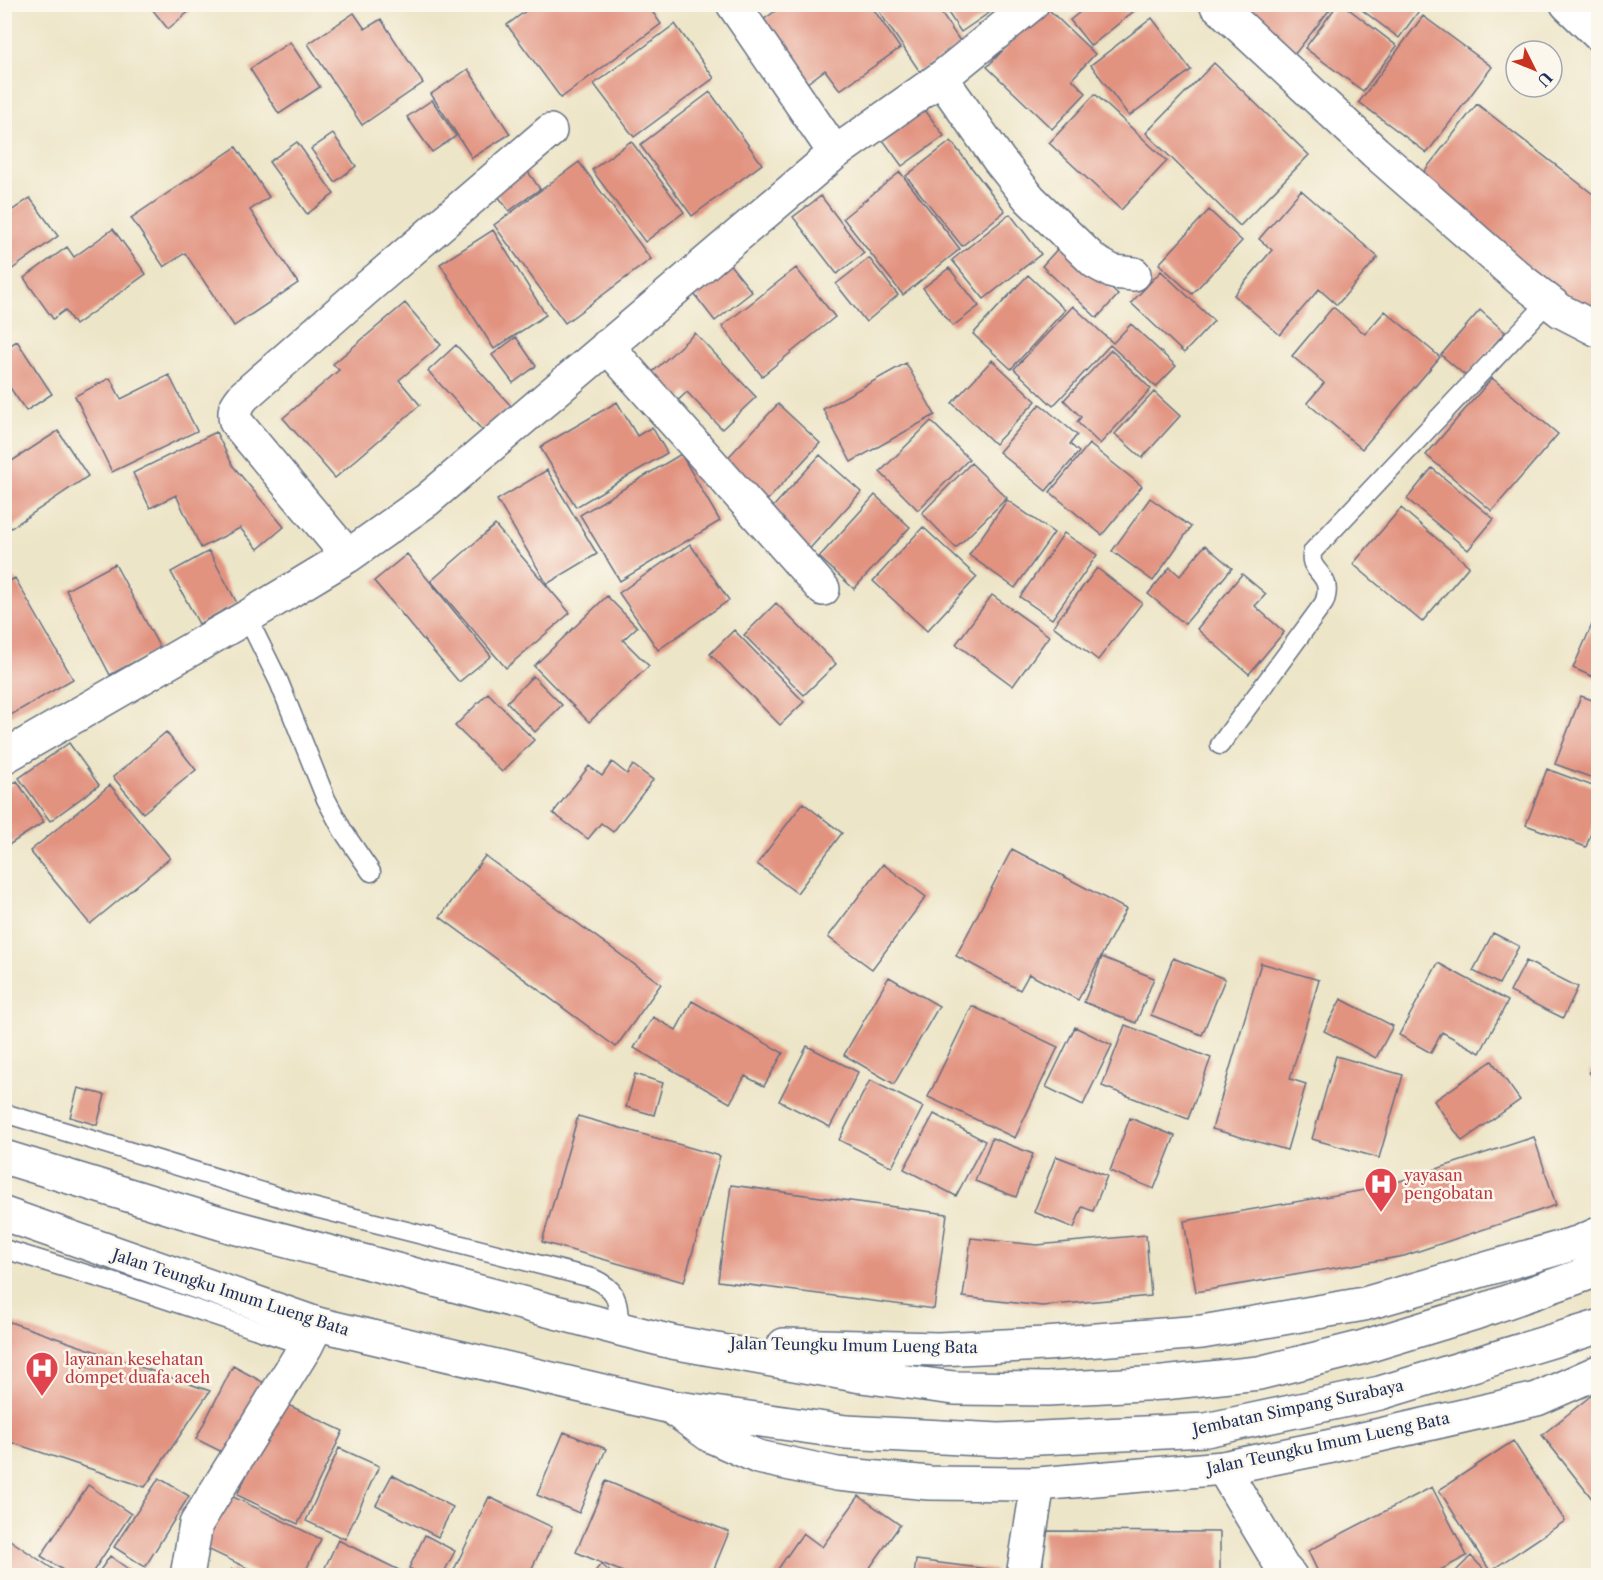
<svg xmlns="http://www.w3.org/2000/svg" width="1603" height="1580" font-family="'Libre Caslon Text',serif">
  <rect width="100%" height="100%" fill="#fbf7ec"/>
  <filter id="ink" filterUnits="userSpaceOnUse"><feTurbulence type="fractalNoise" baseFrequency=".0167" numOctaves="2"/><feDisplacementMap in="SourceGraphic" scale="12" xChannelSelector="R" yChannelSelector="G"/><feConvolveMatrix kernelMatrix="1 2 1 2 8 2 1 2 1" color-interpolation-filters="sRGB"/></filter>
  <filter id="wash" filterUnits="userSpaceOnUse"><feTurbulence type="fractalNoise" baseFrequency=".008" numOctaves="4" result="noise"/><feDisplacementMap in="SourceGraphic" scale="24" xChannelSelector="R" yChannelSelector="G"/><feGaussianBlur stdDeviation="1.35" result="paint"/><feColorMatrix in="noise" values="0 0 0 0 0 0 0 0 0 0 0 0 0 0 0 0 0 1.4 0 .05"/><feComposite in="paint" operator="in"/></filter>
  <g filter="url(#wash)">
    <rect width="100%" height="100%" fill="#ede5c7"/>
    <g id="blocks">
      <path fill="#e29380" d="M148,4h50l-30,25z
        M535,4h112l14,20 -100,74 -54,-73z
        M785,4h85l30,44 -60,42 -15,-20 -26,19 -44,-63z
        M874,4h61l27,40 -42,28z
        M942,4h47l4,6 -32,22z
        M1090,4h39l5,7 -43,35 -21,-26z
        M1234,4h100l-43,55z
        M1338,4h4l55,42 -34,45 -58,-43z
        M1354,4h70l-25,34z
        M1045,6l50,48 -23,25 14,14 -34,36 -65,-62z
        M354,13l11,16 16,-10 42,64 -61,42 -54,-81z
        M1423,16l69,51 -65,86 -68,-51z
        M1152,18l39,52 -62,46 -38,-51z
        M675,24l39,54 -80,59 -40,-53z
        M290,42l30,45 -41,27 -29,-45z
        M1214,63l95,92 -69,71 -94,-93z
        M468,69l42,65 -38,24 -41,-64z
        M710,92l52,72 -70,52 -52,-71z
        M1095,94l72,67 -46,49 -72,-67z
        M432,100l24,36 -24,16 -25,-35z
        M1477,104l121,94v129l-184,-143z
        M925,110l19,26 -42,30 -19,-26z
        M333,134l23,32 -21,16 -24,-33z
        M631,141l53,71 -39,30 -53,-72z
        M951,141l54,70 -43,35 -56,-70z
        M297,142l37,52 -27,20 -38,-52z
        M236,147l33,50 -19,13 48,73 -64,43 -49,-73 -21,14 -33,-49z
        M579,162l72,97 -86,64 -71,-98z
        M524,166l16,23 -31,22 -16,-22z
        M900,172l60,77 -57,46 -60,-77z
        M1301,190l77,67 -41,48 -18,-16 -39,46 -46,-40 38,-45 -13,-11z
        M821,196l43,57 -27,21 -44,-57z
        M30,198l28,38 -54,39v-59z
        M1209,210l33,31 -50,53 -33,-30z
        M1010,214l31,40 -57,45 -32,-39z
        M113,229l33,45 -71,51 -10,-15 -12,9 -29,-41 43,-31 7,10z
        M493,230l53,85 -52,34 -54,-85z
        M1063,243l55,52 -21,23 -55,-52z
        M869,258l29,37 -32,27 -30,-38z
        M727,261l25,31 -37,29 -24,-31z
        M796,268l39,49 -73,59 -40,-50z
        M949,268l30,38 -26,20 -30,-38z
        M1161,271l53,50 -30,32 -53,-50z
        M1028,275l37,35 -54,59 -38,-35z
        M405,303l36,42 -42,35 21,25 -85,73 -52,-60 56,-48 -6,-6z
        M1073,306l40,37 18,-19 45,42 -20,21 -46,-42 -57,61 -39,-37z
        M1333,307l32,27 20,-23 55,46 -78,92 -55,-46 17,-20 -32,-27z
        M1480,310l25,22 -38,45 -26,-22z
        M695,333l61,64 -34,32 -35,-37 -15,14 -26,-28z
        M516,337l20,29 -23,17 -21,-28z
        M17,341l35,53 -26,17 -22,-32v-30z
        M456,345l55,61 -28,25 -55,-60z
        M1111,350l40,39 -51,55 -23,-22 4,-5 -17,-17z
        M992,360l44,41 -41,43 -43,-41z
        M906,363l29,52 -84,47 -28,-53z
        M169,375l28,56 -85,41 -37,-76 35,-18 11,21z
        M1492,378l66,56 -66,77 -66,-56z
        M1154,392l26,24 -38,42 -27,-24z
        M617,402l20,34 15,-9 15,26 -91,54 -36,-60z
        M778,404l42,39 -57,62 -43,-39z
        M1040,404l37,31 -7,9 9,8 -33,39 -47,-39z
        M931,421l38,38 -51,51 -38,-38z
        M58,431l30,45 -77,52 -7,-10v-52z
        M216,432l17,34 51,61 -26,22 -18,-21 -39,20 -25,-53 -26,13 -17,-35z
        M1089,444l53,42 -40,49 -52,-43z
        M681,454l39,67 -100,60 -40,-66z
        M820,455l41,37 -57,63 -41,-37z
        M971,463l36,35 -51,50 -34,-35z
        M1432,468l62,51 -26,31 -61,-51z
        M547,470l50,84 -50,30 -50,-84z
        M875,495l35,32 -56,62 -35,-32z
        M1150,498l41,29 -38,54 -41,-30z
        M1007,500l47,33 -39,55 -46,-33z
        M1401,508l68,58 -47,56 -69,-58z
        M495,525l75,88 -64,55 -75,-87z
        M923,527l54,50 -50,54 -54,-50z
        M1064,533l33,22 -45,64 -32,-22z
        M690,544l39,56 -71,50 -39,-57z
        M1205,545l27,23 -47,56 -37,-30 22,-27 10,9z
        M209,551l28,52 -38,21 -28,-52z
        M407,554l84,102 -32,26 -85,-101z
        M115,564l45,84 -50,27 -44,-85z
        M1097,568l45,35 -44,57 -45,-34z
        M1242,574l24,20 -11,12 29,26 -35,42 -52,-45z
        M15,578l58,101 -69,40v-135z
        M992,595l57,41 -36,50 -57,-42z
        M607,596l30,31 -14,13 26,26 -60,56 -55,-56z
        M776,603l60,61 -32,31 -60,-60z
        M1598,611v68l-25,-11z
        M734,630l70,72 -24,23 -70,-71z
        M533,676l29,29 -27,27 -28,-30z
        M488,693l46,47 -32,32 -47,-46z
        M1581,696l17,6v78l-43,-16z
        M166,732l30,38 -53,43 -30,-36z
        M69,743l30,42 -49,36 -31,-43z
        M612,762l15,12 6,-9 20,15 -40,52 -12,-9 -13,16 -35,-26 36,-47 13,10z
        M1547,769l51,19v26l-12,33 -60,-22z
        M17,781l27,41 -40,26v-59z
        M110,785l60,73 -80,66 -60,-73z
        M803,803l39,30 -45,60 -40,-29z
        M1598,848v14l-4,-2z
        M1012,849l114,60 -48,91 -49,-26 -9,16 -64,-34z
        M485,856l176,128 -45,63 -176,-130z
        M883,864l43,33 -54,72 -44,-32z
        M1493,933l26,13 -20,38 -26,-13z
        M1102,957l52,21 -18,45 -52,-21z
        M1173,958l52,21 -23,56 -51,-20z
        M1526,961l52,26 -15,31 -53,-26z
        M1261,963l58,17 -29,99 16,5 -19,66 -75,-21z
        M1438,963l70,38 -28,52 -38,-21 -11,21 -32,-18z
        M889,977l50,29 -45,78 -50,-29z
        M1341,999l52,27 -17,32 -52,-27z
        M692,1001l91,52 -19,33 -19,-10 -15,27 -96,-55 19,-31 23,13z
        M972,1006l86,41 -43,91 -87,-41z
        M1125,1025l86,33 -23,61 -86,-33z
        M1075,1027l37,18 -29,60 -37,-18z
        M807,1046l51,26 -28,55 -51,-26z
        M1336,1056l67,19 -24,83 -67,-19z
        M1492,1061l28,39 -58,41 -28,-40z
        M1598,1065v20l-9,-13z
        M635,1074l28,9 -9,32 -28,-8z
        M870,1080l53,27 -31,60 -53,-27z
        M78,1088l27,7 -8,30 -27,-8z
        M934,1114l51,27 -29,55 -52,-27z
        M578,1116l142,40 -36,126 -142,-40z
        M1130,1118l45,18 -21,53 -44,-18z
        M1534,1137l22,68 -152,51 -208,36 -12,-71 198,-34z
        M992,1138l41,16 -17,43 -41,-16z
        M1056,1156l51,20 -14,35 -11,-4 -8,21 -40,-16z
        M731,1185l216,29 -13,95 -216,-28z
        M1146,1235l5,61 -109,10 -79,-9 8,-59 66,7z
        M4,1320l206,71 -65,96 -141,-47z
        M233,1366l39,21 -38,71 -38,-19z
        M1598,1390v116l-56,-71z
        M282,1402l61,29 -45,93 -61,-29z
        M564,1432l42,17 -27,64 -42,-18z
        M1513,1441l52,80 -75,50 -51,-81z
        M339,1448l40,18 -34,73 -39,-18z
        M392,1475l61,32 -15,30 -62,-32z
        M159,1478l30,18 -44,71 -31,-20z
        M606,1481l123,51 -18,44h-79l-56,-24z
        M88,1485l43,29 -41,62h-18l-31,-20z
        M1432,1487l35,69 -38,20h-109l-12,-25z
        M225,1493l96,46 -18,37h-39l-65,-31z
        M859,1496l41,29 -36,51h-91l30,-43 19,14z
        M489,1497l63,30 -24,49h-77z
        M1043,1531l177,1v44h-177z
        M425,1535l30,16 -13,25h-19l-14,-8z
        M7,1538l56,38h-59v-34z
        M338,1540l73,36h-90z
        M110,1556l28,20h-42z
        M1471,1556l19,20h-39z
        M916,1560l79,10 -1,6h-80z
        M601,1564l14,12h-24z
        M232,1569l13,7h-16z
        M741,1570l6,6h-12z"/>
    </g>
  </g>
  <g filter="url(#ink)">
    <use href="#blocks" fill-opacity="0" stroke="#646f83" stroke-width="1.5"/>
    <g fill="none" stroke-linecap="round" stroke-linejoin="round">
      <defs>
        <path id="lane" d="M247,617l32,65 47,117 17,32 28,41
          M1220,745l104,-142c12,-31 -19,-30 -11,-52l236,-250
          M4,1113l308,94 280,71c28,12 25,24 28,51
          M4,1249l128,39 174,58"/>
        <path id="street" d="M1216,4l159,148 146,128 40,31 37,19
          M941,78l58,82 31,39 65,63 18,10 21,2
          M835,153l106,-75 91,-74
          M607,346l216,243
          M348,556l-112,-134c-3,-13 0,-16 8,-26l124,-109 182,-156
          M4,757l243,-140 101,-61 79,-56 408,-347 -102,-149
          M1223,1468l59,99 8,9
          M187,1576l9,-52 110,-178 11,-22
          M1023,1576l15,-92"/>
        <path id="highway" d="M1567,4l31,30
          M4,1157l226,69 390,103 52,13 189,34 93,12 93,1 116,-6 96,-10 101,-25 115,-35 123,-43
          M4,1214l313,110 354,83 175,25 153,8 207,-10 174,-37 218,-66
          M784,1345l154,4 107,-5 157,-12 162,-28 216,-62 18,-8
          M675,1410l36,26 47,21 79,17 92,9 109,1 185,-16 109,-22 205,-47 61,-27"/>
      </defs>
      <use href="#lane" stroke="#646f83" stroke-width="21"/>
      <use href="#street" stroke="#646f83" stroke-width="36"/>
      <use href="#highway" stroke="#646f83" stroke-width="36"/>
      <use href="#lane" stroke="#fff" stroke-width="18"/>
      <use href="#street" stroke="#fff" stroke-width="33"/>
      <use href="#highway" stroke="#fff" stroke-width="33"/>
    </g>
  </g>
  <defs>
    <symbol id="hospital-pin" viewBox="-11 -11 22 30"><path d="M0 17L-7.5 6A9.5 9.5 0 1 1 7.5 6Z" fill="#e0444e" stroke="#fbf7ec"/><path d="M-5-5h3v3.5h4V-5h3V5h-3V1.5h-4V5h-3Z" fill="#fff"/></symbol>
  </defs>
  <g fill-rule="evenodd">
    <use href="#hospital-pin" x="1362" y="1165" width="38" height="52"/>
    <use href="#hospital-pin" x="23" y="1349" width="38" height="52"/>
  </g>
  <g text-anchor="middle" stroke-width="5" stroke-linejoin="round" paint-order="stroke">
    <g font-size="16" fill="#be3a42" stroke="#fbf7ec" text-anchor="start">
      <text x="1404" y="1181">yayasan<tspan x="1404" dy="18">pengobatan</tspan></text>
      <text x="65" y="1365">layanan kesehatan<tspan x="65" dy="18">dompet duafa aceh</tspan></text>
    </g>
    <g font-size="16" fill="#1b2f5e" stroke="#fbf7ec">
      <text transform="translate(231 1292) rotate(18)" y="6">Jalan Teungku Imum Lueng Bata</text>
      <text transform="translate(854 1345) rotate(1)" y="6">Jalan Teungku Imum Lueng Bata</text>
      <text transform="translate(1298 1407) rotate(-12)" y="6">Jembatan Simpang Surabaya</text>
      <text transform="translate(1328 1443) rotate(-12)" y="6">Jalan Teungku Imum Lueng Bata</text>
    </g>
  </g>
  <rect width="1603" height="1580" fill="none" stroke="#fbf7ec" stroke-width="24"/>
  <g transform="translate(1534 69) rotate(133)"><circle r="28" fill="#fbf7ec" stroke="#a1a7b3" stroke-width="1.5"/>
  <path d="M0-4.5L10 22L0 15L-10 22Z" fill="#c8321e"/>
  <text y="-9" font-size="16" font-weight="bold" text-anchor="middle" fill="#1b2f5e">U</text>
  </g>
</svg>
